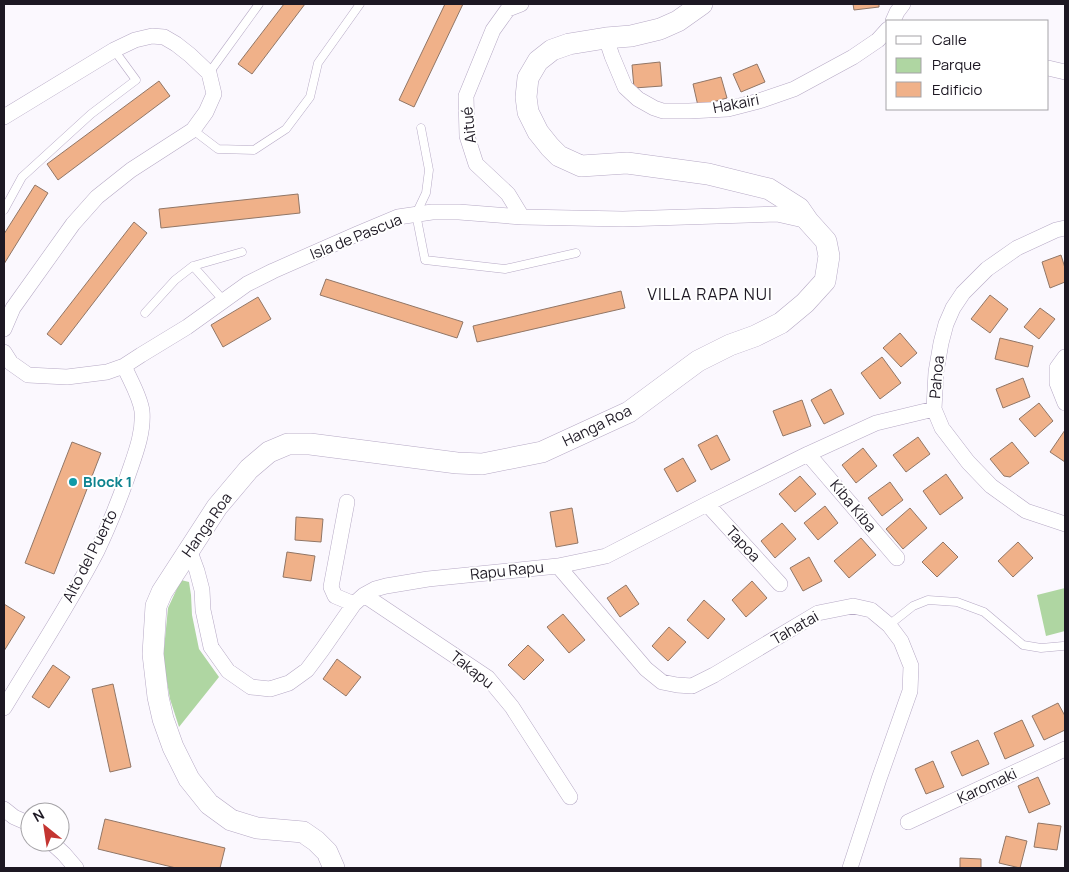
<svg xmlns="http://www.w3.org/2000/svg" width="1069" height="872" font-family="Manrope,sans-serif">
  <rect width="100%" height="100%" fill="#fbf8fe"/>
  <path fill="#afd6a2" d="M181,580l8,2 2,13 1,20 7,34 20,28 -40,50 -9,-28 -7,-40 5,-51z
    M1065,588v43l-19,5 -9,-41z"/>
  <path fill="#f0b189" stroke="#917666" d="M284,4h21l-53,70 -14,-10z
    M445,4h18l-49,103 -15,-7z
    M853,4h26v3l-25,3z
    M660,62l2,24 -28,2 -2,-23z
    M757,64l8,18 -24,10 -8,-18z
    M721,77l6,21 -29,8 -5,-22z
    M159,81l11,15 -112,84 -11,-16z
    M35,185l13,8 -44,71v-30z
    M298,194l2,19 -139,15 -2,-19z
    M134,222l13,11 -86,112 -14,-11z
    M1061,255l4,13v14l-15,6 -8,-26z
    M326,279l137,43 -6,16 -137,-43z
    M621,291l4,17 -148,34 -4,-16z
    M990,295l18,14 -18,24 -19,-14z
    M258,297l13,22 -48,28 -12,-22z
    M1040,308l15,11 -16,20 -15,-12z
    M900,333l17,20 -16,14 -18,-19z
    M1000,338l33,8 -5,21 -33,-8z
    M882,357l19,26 -21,16 -19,-26z
    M1023,378l7,19 -27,11 -7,-19z
    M831,389l13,25 -20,10 -13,-24z
    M802,400l9,26 -28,10 -10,-25z
    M1039,403l14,18 -18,16 -16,-18z
    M1065,430v32l-15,-10z
    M717,435l13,25 -19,10 -13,-25z
    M918,437l12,17 -24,18 -13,-17z
    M72,442l29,11 -47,121 -29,-11z
    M1012,442l17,21 -19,14 -6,-1 -14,-17z
    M863,448l14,18 -21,17 -14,-18z
    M683,458l13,23 -19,11 -13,-23z
    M946,474l17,24 -23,17 -17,-24z
    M800,476l16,18 -21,18 -16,-18z
    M890,482l13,18 -21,16 -14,-18z
    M825,506l13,17 -20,17 -14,-17z
    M572,508l6,35 -22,4 -6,-35z
    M910,508l17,20 -24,21 -17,-20z
    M296,517l27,2 -2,23 -26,-2z
    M782,523l14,16 -21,19 -14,-17z
    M861,538l15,17 -27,23 -15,-17z
    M943,542l15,15 -21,20 -15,-15z
    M1018,542l15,16 -20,19 -15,-16z
    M287,552l28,4 -4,25 -28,-4z
    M809,557l13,24 -19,10 -13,-23z
    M752,581l15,17 -21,19 -14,-17z
    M626,585l13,19 -19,13 -13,-19z
    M704,600l21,19 -17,20 -21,-19z
    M4,604l21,13 -21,34z
    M563,614l22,26 -16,13 -22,-26z
    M669,627l17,15 -18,19 -16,-15z
    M528,645l16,15 -20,20 -16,-15z
    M337,659l24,18 -15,19 -23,-17z
    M53,665l17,12 -21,31 -17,-11z
    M113,684l18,83 -21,5 -18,-83z
    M1058,703l7,13v14l-21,10 -12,-24z
    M1022,720l12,26 -29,13 -11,-26z
    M978,740l11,24 -27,12 -11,-24z
    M933,761l11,26 -18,7 -11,-25z
    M1038,777l12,27 -21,9 -11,-27z
    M105,819l120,29 -5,20h-44l-78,-19z
    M1038,823l23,3 -4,24 -23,-3z
    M1006,836l21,5 -7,27 -21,-5z
    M960,858l21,1v9h-21z"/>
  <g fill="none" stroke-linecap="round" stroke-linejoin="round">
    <defs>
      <path id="lane" d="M209,73l50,-69
        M421,128l8,42 -3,23 -10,21 9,46 80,9 71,-16
        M193,130l25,19 36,1 32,-21 24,-32 8,-34 42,-59
        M4,210l18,-33 69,-63 45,-34 -22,-30
        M193,266l31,35
        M145,313l30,-33 18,-14 49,-14
        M889,625l24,-19 15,-6 29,2 27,10 39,33 18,3 22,-2"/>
      <path id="street" d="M521,4l-13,5 -15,21 -27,66 1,40 9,28 32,30 14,23
        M893,21l4,-9 6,-8
        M606,38l6,18 13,31 13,12 16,9 9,3h26l39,-2 31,-8 35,-12 59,-32 25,-17 10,-11
        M1048,68l17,4
        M4,117l110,-67 21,-10 17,-4 12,1 12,7 14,11 19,18 5,21 -8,18 -13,18 -62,40 -34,27 -24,27 -60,84 -9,21
        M1065,228l-9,2 -39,18 -30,21 -24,24 -10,15 -7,16 -5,19 -5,29 -2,37 8,19 26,34 23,24 35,25 39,13
        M4,352l7,11 17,12 39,2 40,-5 17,-6 17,-11 46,-28 60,-43 26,-13 84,-37 41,-17 34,-5h27l63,5 101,2 154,-5 31,7
        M1065,357l-8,11v15l8,20
        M808,454l89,104
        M347,502l-16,85 4,9 19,8
        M707,504l73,80
        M189,549l8,22 5,19 1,20 8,37 17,24 23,16 19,2 19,-6 18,-13 15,-20 32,-46 10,-9 11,-6 11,-3 42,-7 130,-13 48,-10 101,-52 101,-50 68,-31 58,-14
        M558,566l88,103 16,13 15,3 15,1 22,-11 104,-62 35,-7 18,4 18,15 12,16 10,25 -1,25 -31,88 -29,89
        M364,595l124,83 24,29 58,90
        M4,708c31,-52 65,-103 93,-157 11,-23 21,-48 30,-73 7,-21 17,-44 15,-67 -2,-15 -12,-31 -18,-45
        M4,809l10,8 16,7
        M908,822l157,-73
        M51,842l13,12 12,14"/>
      <path id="secondary" d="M334,868l-7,-16 -11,-11 -13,-9 -46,-4 -26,-8 -22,-16 -20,-25 -16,-32 -10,-28 -5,-22 -5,-43 3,-48 6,-14 55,-85 32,-38 20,-17 19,-8h22l147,19 25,1 60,-12 87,-40 69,-51 32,-16 25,-9 26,-13 24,-20 20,-22 4,-25 -3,-15 -18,-20 -9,-13 -30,-19 -61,-15 -81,-11 -46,3 -22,-10 -9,-9 -12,-15 -10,-20 -2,-15 2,-19 10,-17 14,-11 17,-6 37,-6 25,-2 29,-7 18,-8 24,-17"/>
    </defs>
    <use href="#lane" stroke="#b6a9c5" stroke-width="9"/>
    <use href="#street" stroke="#b6a9c5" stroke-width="16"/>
    <use href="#secondary" stroke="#b6a9c5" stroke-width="22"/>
    <use href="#lane" stroke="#fff" stroke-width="8"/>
    <use href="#street" stroke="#fff" stroke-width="15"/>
    <use href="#secondary" stroke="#fff" stroke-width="21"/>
  </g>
  <circle fill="#0f9aa8" stroke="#fff" stroke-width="2" cx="73" cy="482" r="5"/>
  <g text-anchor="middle" stroke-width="4" stroke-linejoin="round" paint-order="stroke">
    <g font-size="15" fill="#1d1823" stroke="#fff">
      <text transform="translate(736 104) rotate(-11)" y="5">Hakairi</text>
      <text transform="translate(469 125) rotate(-96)" y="5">Aitué</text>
      <text transform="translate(356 237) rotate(-22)" y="5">Isla de Pascua</text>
      <text transform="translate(937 377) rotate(-85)" y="5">Pahoa</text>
      <text transform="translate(597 426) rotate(-26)" y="5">Hanga Roa</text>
      <text transform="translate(853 506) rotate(50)" y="5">Kiba Kiba</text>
      <text transform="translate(207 525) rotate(-55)" y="5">Hanga Roa</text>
      <text transform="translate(743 544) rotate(47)" y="5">Tapoa</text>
      <text transform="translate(90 556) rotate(-63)" y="5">Alto del Puerto</text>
      <text transform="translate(507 571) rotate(-6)" y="5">Rapu Rapu</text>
      <text transform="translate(795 628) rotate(-30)" y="5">Tahatai</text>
      <text transform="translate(472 670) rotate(38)" y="5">Takapu</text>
      <text transform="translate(987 786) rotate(-25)" y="5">Karomaki</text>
    </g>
    <g font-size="15" font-weight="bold" fill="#0d838f" stroke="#fff" text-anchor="start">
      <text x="83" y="487">Block 1</text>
    </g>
    <g font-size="16" letter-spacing="1" fill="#1d1823" stroke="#fff">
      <text x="710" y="300">VILLA RAPA NUI</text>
    </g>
  </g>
  <rect width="1069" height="872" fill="none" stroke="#1d1823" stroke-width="10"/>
  <rect x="886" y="20" width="162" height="90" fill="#ffffff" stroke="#a5a3a7"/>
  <rect x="896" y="36" width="25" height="8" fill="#ffffff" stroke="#a5a3a7"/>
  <text x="932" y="45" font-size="15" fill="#1d1823">Calle</text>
  <rect x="896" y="58" width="25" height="15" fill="#afd6a2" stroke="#a5a3a7"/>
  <text x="932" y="70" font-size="15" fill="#1d1823">Parque</text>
  <rect x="896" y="82" width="25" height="15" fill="#f0b189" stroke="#a5a3a7"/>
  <text x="932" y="95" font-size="15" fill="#1d1823">Edificio</text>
  <g transform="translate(45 827) rotate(330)"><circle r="24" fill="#ffffff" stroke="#a5a3a7"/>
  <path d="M0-4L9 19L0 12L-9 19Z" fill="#c43531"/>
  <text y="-8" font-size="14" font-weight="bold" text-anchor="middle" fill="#1d1823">N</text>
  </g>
</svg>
